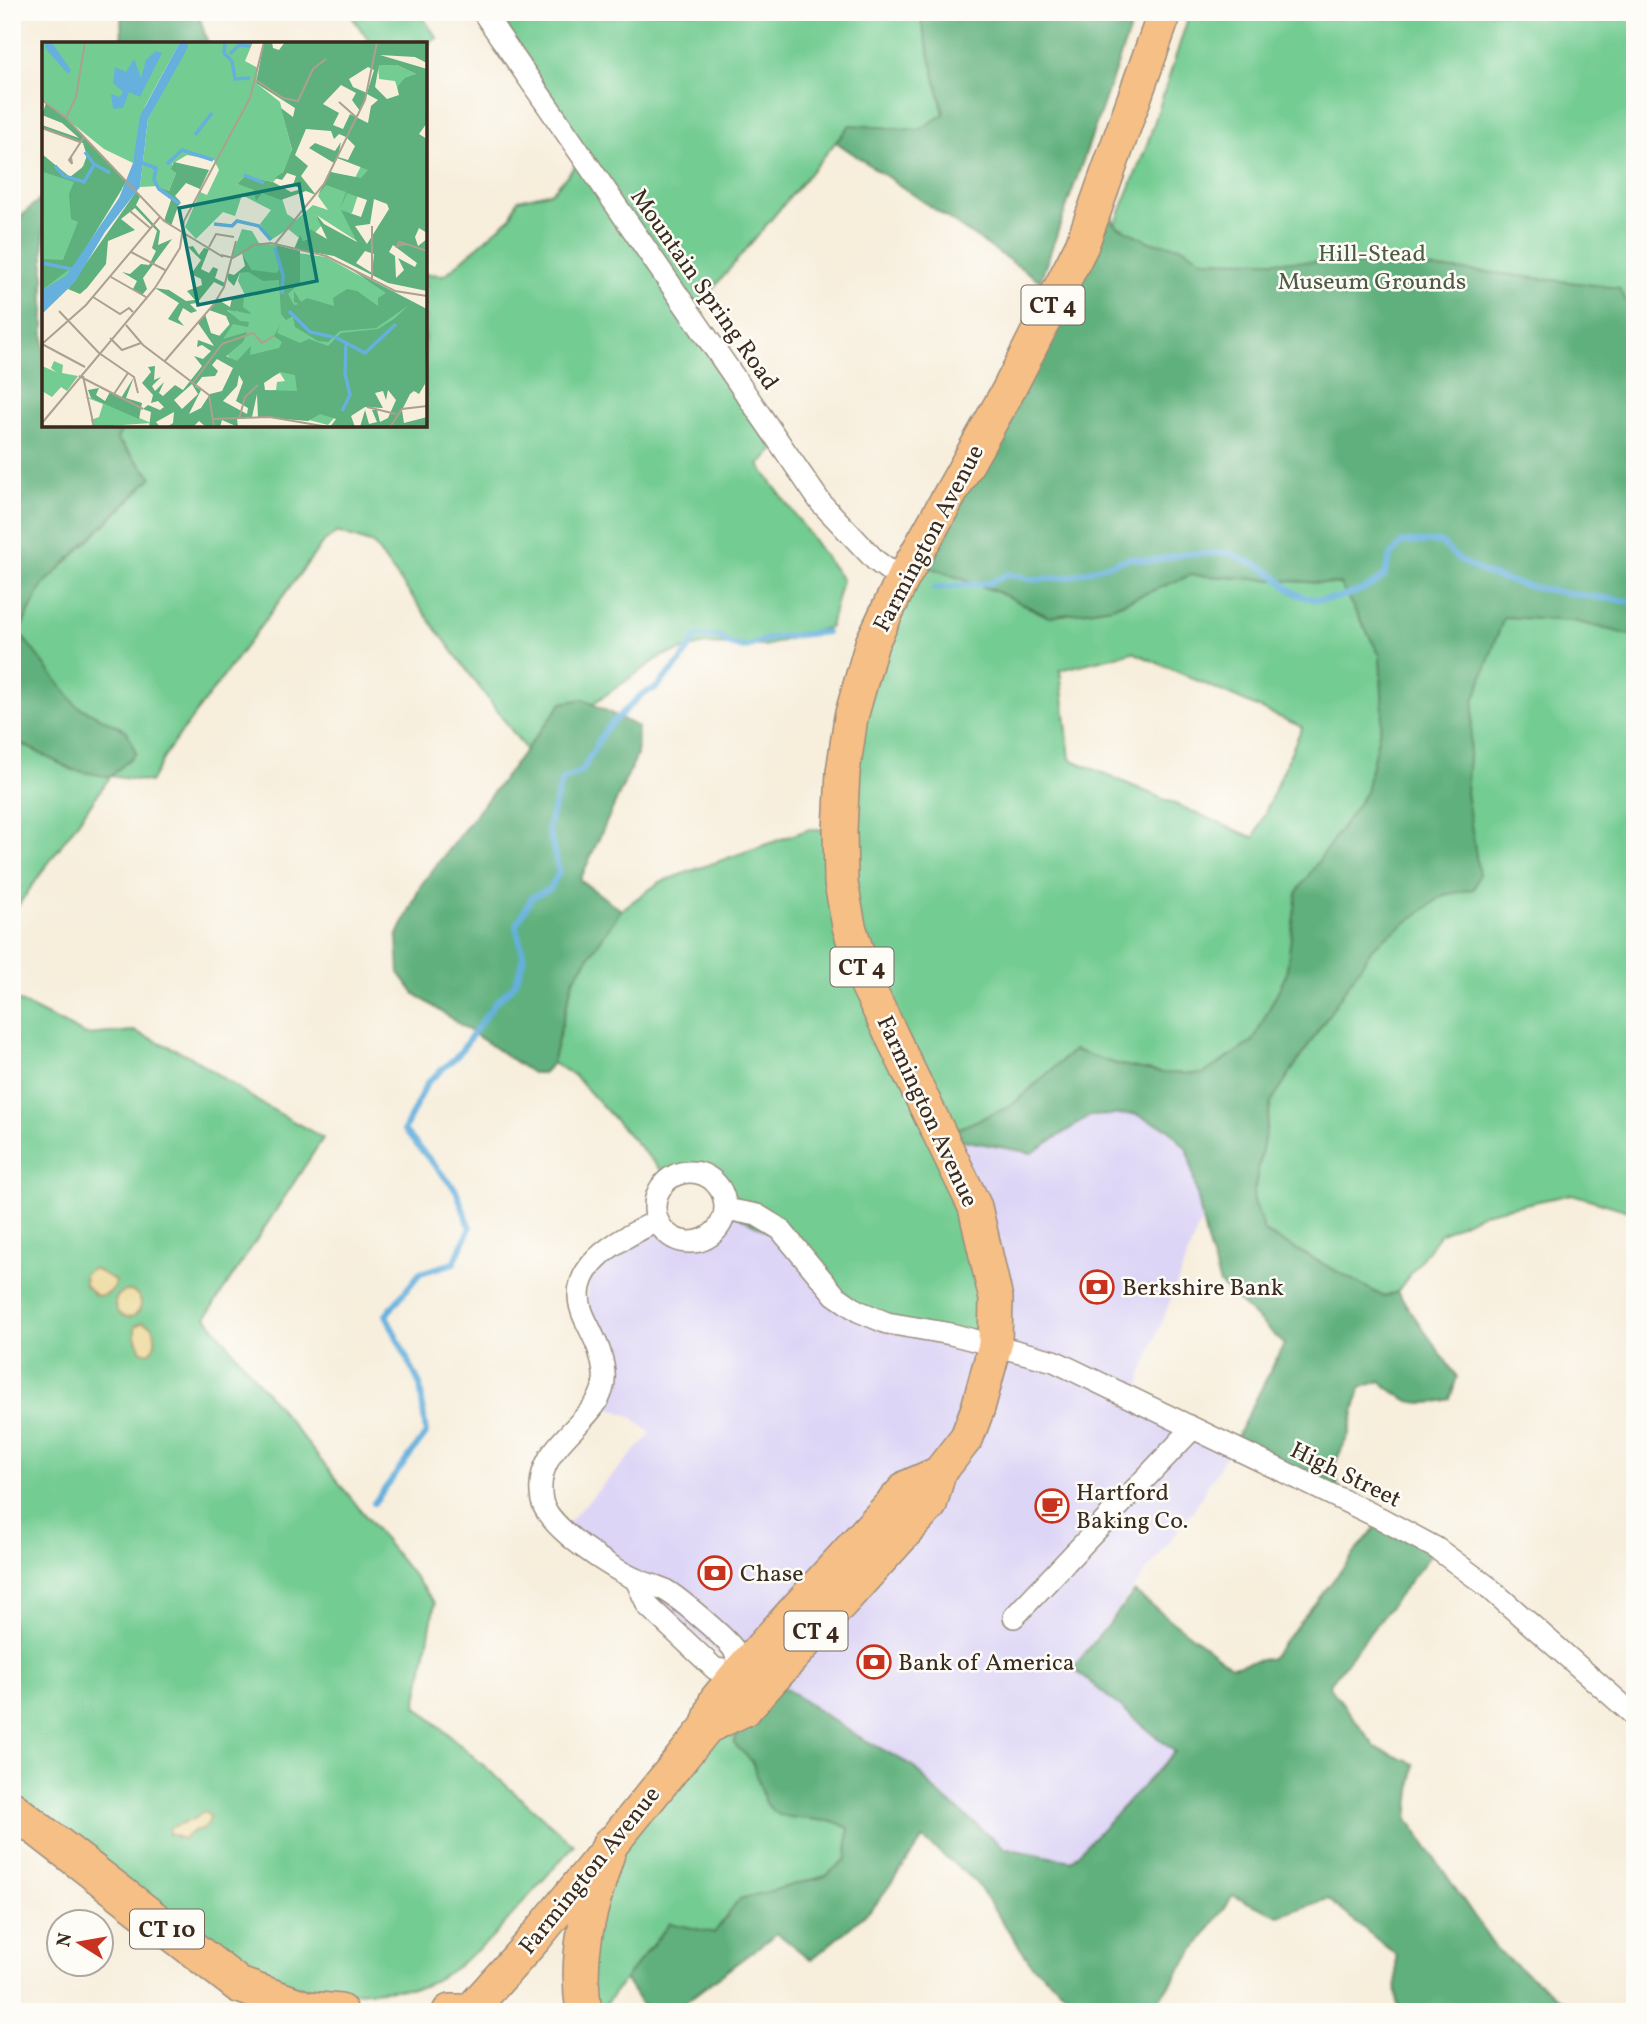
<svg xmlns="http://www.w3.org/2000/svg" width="1647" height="2024" font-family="Vollkorn,serif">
  <rect width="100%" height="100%" fill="#fdfcf7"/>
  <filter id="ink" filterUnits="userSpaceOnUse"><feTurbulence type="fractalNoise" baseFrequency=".0143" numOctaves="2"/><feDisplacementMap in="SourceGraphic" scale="14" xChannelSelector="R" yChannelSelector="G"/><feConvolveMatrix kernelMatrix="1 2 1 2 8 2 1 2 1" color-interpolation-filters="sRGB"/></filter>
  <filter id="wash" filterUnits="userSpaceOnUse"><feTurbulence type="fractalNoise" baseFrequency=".00686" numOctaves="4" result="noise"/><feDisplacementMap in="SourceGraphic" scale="28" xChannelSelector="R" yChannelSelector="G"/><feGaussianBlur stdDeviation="1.57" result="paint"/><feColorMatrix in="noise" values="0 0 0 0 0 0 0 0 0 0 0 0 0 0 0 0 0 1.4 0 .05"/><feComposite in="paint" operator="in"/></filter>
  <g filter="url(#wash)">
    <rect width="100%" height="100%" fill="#f7eedc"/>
    <path fill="#ddd5f6" d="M1135,1114l34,15 19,21 14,68 -60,156 -4,29 93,45 -39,64 -119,155 102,84 -104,110 -66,-13 -69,-56 -21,-25 -63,-34 -69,-46 -44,-15 -103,-92 -75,-50 90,-96 -17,-16 -37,-16 8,-20 -20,-62 5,-56 67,-43 16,18 23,4 21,-12 9,-22 215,-73 91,17 58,-37z"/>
    <path fill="#73cc92" stroke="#577b58" stroke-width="2" fill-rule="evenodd" d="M349,12h70l18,26 -12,8 -54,-2z
      M483,12h436l25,102 -25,16 -69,-5 -159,190 89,129 -21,21 83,115 -12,47 -65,19 -61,-2 -42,12 -136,94 -153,-206 -36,-12 -15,12 -153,205 -19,33 -47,-7 7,2 -98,137v-175l61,31 14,2 -75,-139 10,-7 20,-40 101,-99 -12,-33 -14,-15 5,-14h303v-151l20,1 65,-57 8,-18 34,-8 31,-34z
      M1190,12h445v1201l-63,-19 -89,19 -43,21 -43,58 -13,5 -120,-65 -11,-35 18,-95 30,-48 -48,-13c-13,8 -37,29 -50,33 -33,9 -98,-13 -129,-24l-63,56 -70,30 54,209 -137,-34 -66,-66 -66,-36c-4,-32 -29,-44 -57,-30l-95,-104 -22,-12 21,-83 48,-70 39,-28 150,-53 30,1 3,-58 70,-211 87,32 49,24 63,-10 79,-32 149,9 40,71 2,31 62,-127 -329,-334 32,-80zM1133,652l169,75 -48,111 -184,-79 -10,-89z
      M12,998l74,37 48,-4 54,24 71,47 64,36 -117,179 229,286 -19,103 158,139 -84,95 -41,32 -27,15 -79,6 -66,-8 -56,-29 -209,-163z
      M745,1709l-10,35 17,17 14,42 15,13 55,6 13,6 -2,30 -21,18 -86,24 -26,33 -44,-10 -71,89 -20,-33 31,-135z"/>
    <path fill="#5eb07c" stroke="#4c6d4d" stroke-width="2" d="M121,12h77l10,32h-86z
      M919,12h217l-96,269 -204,-139 14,-17 69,5 25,-16z
      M1103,189l12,36 35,17 32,5 21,13 126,2 158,10 132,16 16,29v319l-62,-15 -69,-4 -30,84 -8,91 13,83 -5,14 -30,6 -70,51 -103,156 -18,95 11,35 120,65 13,-5 60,85 -7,22c-34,9 -44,4 -70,-18l-20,7 -11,46 -14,29 4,36 -108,-51 53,-104 -64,-60 -14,-46 -18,-88 -19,-21 -34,-15 -45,2 -58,37 -91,-17 70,-30 63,-56 42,14 47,9 40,1 50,-33 33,-66 11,-83 69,-100 17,-78 -3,-59 -40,-71 -149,-9 -79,32 -63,10 -49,-24 -87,-32z
      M44,195v230h79l-6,15 35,37 -110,109 -23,46 58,74 50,25 9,22 -26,24 -37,-7 -61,-31v-219l10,-12 -1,-9 -9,-17v-257z
      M583,699l55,28 -1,28 -57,125 41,30 -48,70 -21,83 -8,10h-12l-117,-79 -16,-21 -2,-36 24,-52 141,-182z
      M1382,1519l54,29 -107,137 47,63 38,16 -6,55 90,132 79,61h-180l-1,-57 -68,-56 -49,17 -46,-20 -83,116h-62l-56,-47 -58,-85 -51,-41 -50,69 -62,52 -34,-27 -105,79 -30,-7 -17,-26 45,-56 44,10 26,-34 86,-23 21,-18 2,-30 -13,-6 -55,-6 -9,-6 -6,-7 -14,-42 -18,-17 11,-35 38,-22 69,46 63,34 21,25 69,56 66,13 104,-109 -102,-84 61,-76 97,74 40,-8z"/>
    <path fill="#eeda9e" stroke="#94825e" stroke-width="2" d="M93,1268l23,13c-2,10 -10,17 -21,14l-10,-10 -1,-11z
      M115 1304a13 13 0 1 1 26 0a13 13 0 1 1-26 0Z
      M143,1322l8,4c6,8 6,21 -2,27l-8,-2 -6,-15v-10z
      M204,1811l7,7 -7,11 -11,2 -10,8 -14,-5v-6l27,-10z"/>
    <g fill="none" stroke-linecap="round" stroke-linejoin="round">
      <path stroke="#65b0dd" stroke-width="6" d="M934,588l56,-5 18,-9 26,6 34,-3 62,-19 21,3 34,-7 47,-1c10,9 19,8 30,14 11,5 20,17 30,24 27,19 68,3 92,-14l6,-20 12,-15h38c8,7 15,16 25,21 50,28 114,31 170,39
        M374,1503l52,-69 -6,-49 -34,-70 34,-42 34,-10 16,-35 -14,-38 -52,-60 23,-47 31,-28 36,-51 21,-20 9,-26 -8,-32 16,-29 18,-8 9,-17 -11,-44 14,-48 20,-9 23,-41 37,-36 14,-6 25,-27 15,-24 23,-1 8,7 17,5 27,-10 55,-6"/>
    </g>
  </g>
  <g filter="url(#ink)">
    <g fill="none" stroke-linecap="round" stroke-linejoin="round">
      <defs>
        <path id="minor" d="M483,12l338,491 55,58 26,19
          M655 1207a35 35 0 1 1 70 0a35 35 0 1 1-70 0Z
          M726,1209l31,6 23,14 55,66 23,16 29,12 64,11 103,27 328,158 54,29 51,38 148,130
          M636,1580l12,26 67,63 24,3c-1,-7 -2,-19 -7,-25 -10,-12 -56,-52 -69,-58 -8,-4 -17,-5 -25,-9 -25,-10 -90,-52 -96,-79 -12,-62 67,-79 62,-128 -2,-22 -10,-35 -19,-54 -25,-52 36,-80 72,-98
          M1014,1617l178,-188"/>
        <path id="primary" d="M707,1727l38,-18 185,-204 9,-32 28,-36 11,-29 17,-63 1,-46 -21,-92 -108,-222 -18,-59 -8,-43 -1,-53 3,-58 8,-55 21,-74 30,-63 106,-189 74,-146 83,-233
          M469,2012l67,-75 171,-210 9,-27 23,-28 168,-185 32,-14"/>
        <path id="trunk" d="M12,1809l227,176 68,24 33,3
          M450,2012h25
          M584,2012c-10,-63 7,-108 26,-168"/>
      </defs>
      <use href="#minor" stroke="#998c7d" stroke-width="24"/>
      <use href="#primary" stroke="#998c7d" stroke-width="36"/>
      <use href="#trunk" stroke="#998c7d" stroke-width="38"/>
      <use href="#minor" stroke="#fff" stroke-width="21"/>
      <use href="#primary" stroke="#f5bf86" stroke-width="33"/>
      <use href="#trunk" stroke="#f5bf86" stroke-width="35"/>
    </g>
  </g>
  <defs>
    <symbol id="bank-ring" viewBox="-11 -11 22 22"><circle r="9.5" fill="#fdfcf7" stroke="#c8321e" stroke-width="1.5"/><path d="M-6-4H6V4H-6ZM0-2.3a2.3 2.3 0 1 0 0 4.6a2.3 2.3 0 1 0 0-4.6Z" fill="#c8321e"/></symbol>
    <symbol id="cafe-ring" viewBox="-11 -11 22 22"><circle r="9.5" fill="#fdfcf7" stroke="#c8321e" stroke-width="1.5"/><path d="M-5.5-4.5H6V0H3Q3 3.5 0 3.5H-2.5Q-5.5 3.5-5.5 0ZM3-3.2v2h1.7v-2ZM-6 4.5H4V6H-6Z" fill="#c8321e"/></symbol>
  </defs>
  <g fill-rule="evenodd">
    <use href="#bank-ring" x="1078" y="1268" width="38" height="38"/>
    <use href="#cafe-ring" x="1033" y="1487" width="38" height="38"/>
    <use href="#bank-ring" x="696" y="1554" width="38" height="38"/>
    <use href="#bank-ring" x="855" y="1643" width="38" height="38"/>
  </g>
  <g text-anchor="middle" stroke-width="5" stroke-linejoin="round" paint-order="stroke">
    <g fill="#fdfcf7" stroke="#75695f" stroke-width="2">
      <rect x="1021.5" y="285.5" width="63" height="39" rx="5"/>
      <rect x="830.5" y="947.5" width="63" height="39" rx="5"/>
      <rect x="784.5" y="1611.5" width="63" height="39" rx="5"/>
      <rect x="130" y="1909.5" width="74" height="39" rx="5"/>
    </g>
    <g font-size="23" font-weight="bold" fill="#3b2a1e">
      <text x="1053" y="313">CT 4</text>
      <text x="862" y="975">CT 4</text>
      <text x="816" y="1639">CT 4</text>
      <text x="167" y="1937">CT 10</text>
    </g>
    <g font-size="24" fill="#4c5b41" stroke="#fdfcf7">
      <text x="1372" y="261">Hill-Stead<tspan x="1372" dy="28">Museum Grounds</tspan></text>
    </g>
    <g font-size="24" fill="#3b2a1e" stroke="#fdfcf7">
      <text transform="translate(705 289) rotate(55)" y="8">Mountain Spring Road</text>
      <text transform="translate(928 538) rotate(-62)" y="8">Farmington Avenue</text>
      <text transform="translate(928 1111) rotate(65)" y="8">Farmington Avenue</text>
      <text transform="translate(1346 1474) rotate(26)" y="8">High Street</text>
      <text transform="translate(589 1870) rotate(-51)" y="8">Farmington Avenue</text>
    </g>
    <g font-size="24" fill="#3b2a1e" stroke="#fdfcf7" text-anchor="start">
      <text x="1122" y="1295">Berkshire Bank</text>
      <text x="1076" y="1500">Hartford<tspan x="1076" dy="28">Baking Co.</tspan></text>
      <text x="740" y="1581">Chase</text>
      <text x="898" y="1670">Bank of America</text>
    </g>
  </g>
  <g transform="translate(42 42)">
    <rect width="385" height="385" fill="#f7eedc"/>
    <path d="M0,0h138l-35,64 -12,57 -29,-14 -62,-50zM147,0h64l-8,19 13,7 -2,15 24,19 12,49 -9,21 -10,10 -28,-6 -8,8 45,14 5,16 9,6 17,-15 15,5 -10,-14 13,-24 24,6 7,-14 20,6 6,-15 16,6 6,19 17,13 -2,16 -67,-14 -6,18 -5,1 13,29 -45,-29 7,11 -12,13 -7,3 -15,-12 -17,11 -11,-16 11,-14 -29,-15 -7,21 -12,-4 -27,27 -11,-12 15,-35 7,3 12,-25 -5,-10 -27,-5 -15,9 4,9 -7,18 -11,-5 -18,1 8,-68zM336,23h19l19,9 -19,13 -2,-6 -16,-2zM41,101l39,46 -53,87 -27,16v-120l34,10 11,-26zM200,187l10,2 7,12 17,2 2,16 20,-8 28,4 99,55 -97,113 -19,-5 -40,-29 7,-1 1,-8 8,-1 -5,-8 -19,9 -41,-32 -2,-13 17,-19 -8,-9 12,3 -3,-16 10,1 -8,-16 2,-8 12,-3 -10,-17 -11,5zM12,319l9,4 -1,8 16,3 -11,15 -6,-4 -9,10 -10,-6v-25l14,6 -5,-4zM43,355l11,2 55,24 -58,4 -2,-7 8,-3 4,-13z" fill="#73cc92"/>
    <path d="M222,0h8l1,6 6,2 6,-8h142v21l-12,-6 -35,-2 47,14v54l-8,11 8,5v94l-8,-5 -4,9 3,9 9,-7v52l-39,-8 -54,-27 -40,-7 6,-14 3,6 7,-3v-9l17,10 -12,-26 9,11 33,18 -16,-32 20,7 6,-17 -20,-7 -7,16 6,-17 -20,-7 -8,10 12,-23 31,6 7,-8 -31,-12 -3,5 -25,-15 6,-5 20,8 6,-9 -3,15 10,3 7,-14 -9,-9 -7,-3 -5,5 -3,-8 -25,-2 -11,26 13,11 -7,10 15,19 -10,-4 -25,9 -19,-7 -6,8 -2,-11 -17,-6 8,-8 28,6 18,10 11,-3 -9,-4 3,-9 -9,-3 -5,7 -7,-2 8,-6 9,-22 -11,-42 12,9 2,-9 -39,-25zM337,23h18l19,9 -11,4 -8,9 2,8 -12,4 -12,-12zM326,25l6,3 -7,23 -14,-6 -4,-8zM299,43l15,8 -4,7 8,11 7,-17 11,6 -7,6 -3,17 -18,-9 -7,15 -10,-4 6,-12 -16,-9zM332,157l13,5 2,5 -22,35 -12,-18 15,-2zM351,203l24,18 -2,4 -17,-9 6,12 -8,8 -1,-22 -6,-4zM323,209l9,3 -2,19 -16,-10zM4,61l20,15 60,64 -51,83 -33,25v-31l21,1 15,-38 -7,-3 -2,-25 5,-12 -32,-10v-18l28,23 14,-11 3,-11 -4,-12 -41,-14v-4l37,13 -17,-15 -20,-8zM132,120l35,8 -9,19 -14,-6 -11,13 5,5 -9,25 -7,-5 8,-24 -14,-11 11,5 7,-18 -5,-4zM94,150l4,5 -4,8 24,26 -2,14 14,-6 -29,39 4,11 -5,6 -9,-6 4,-8 -15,-9 8,2 11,-10 8,1 7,-14 -4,-3 5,-17 -22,-23 -14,11 14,11 -27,11 -2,23 -19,24 -7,6 -12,-5zM234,203l24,6v32l-12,11 6,11 5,-1 -5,-2v-11l7,11 6,-4 27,8 -1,-8 14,-9 10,2 21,15v-8l8,-5 -34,-23 75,39 -2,75 -6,10 -5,-3 -4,3 -8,16 2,13 23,-6v10h-67l5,-17 4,14 8,-2 -5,-12h5l3,12 8,-4 8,-18 -8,-10 -2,10 -3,-9 -8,2 8,15 -18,-1 -14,9 4,11h-25l6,-8 -16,-5 -12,7 -50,-4 -1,-23 -5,23 -15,2 1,8 -16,-7 -2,7h-14l-7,-6 -6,6h-26l6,-4 1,-11 -18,10 4,5h-11l2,-15 -8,-3 5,-4 12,5 4,-3 -6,-6 -7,2 2,-8 -11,-12 9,-11 -3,-5 7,-1 -1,14 7,-3 -9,9 3,5 9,-9 -5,11 4,3 12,-11 8,5 19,-24 -8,-10 9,3 8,-8 -9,-6 -5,2 1,-7 16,6 -16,-23 7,-9 6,19 9,3 10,-11 -4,-9 -17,-6 8,-11 13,8 2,-9h12l-1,9 9,7 -25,-4 13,11 9,1 -1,5 -15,-3 -10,15 24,-7 -4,10 -17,14 11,5 14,-15 -1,9 29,-7 3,-6 -8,-6 6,-12 -3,9 23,10 9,-4 19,7 13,-13 37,-4 16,-10 15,-14 -33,23 -36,3 -12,11 -10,-1 -23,-14 -2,-11 -7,4 -5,-6 -2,-34 -16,1 -15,-9 -8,1 -6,13 -6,-6 -1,-7 7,2 11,-9 -3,-13 10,17 24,3 3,-3zM175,317l16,9 -11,23 -12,3 -9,14 -12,6 12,-24 -6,-4 7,-9 13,-1 3,-5 -6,-6zM238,330l15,3 2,16 -32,-1 -1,-7zM197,333l4,7 -7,19 12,7 -1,6 -24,-13 14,-15zM150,342l6,10 -16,15 -8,-9zM151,204l6,9 5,-7 5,1 -8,20 8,4 4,-6 5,2 -3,9 10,5 -1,4 -10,-5 -17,21 -7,1 7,7 -6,2 -8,-5 -5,11 6,7 -16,-7 11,-16 -24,-15 14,2 17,11 9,-1 -8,-9 15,-6 -1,-6 -10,-5 10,-14 -13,-13zM92,335l-8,21 16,5 -3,16 -48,-21 -3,-8 11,-2 -3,7 9,6 5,-9 11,6z" fill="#5eb07c" fill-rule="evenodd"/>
    <path d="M138,0h9l-3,9 -38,68 -8,68 -35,45 -30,50 -33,32v-24l24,-14 53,-78 14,-35 7,-47zM10,1l19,27 -3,4 -23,-26v-6zM114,9l6,2 -22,44 -11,-5 -6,16 -10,1 -2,-15 9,3 3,-5 -10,-9 2,-16 11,5 8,-13 7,19 5,-18z" fill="#65b0dd"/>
    <path fill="none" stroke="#65b0dd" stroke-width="3.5" d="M183,0l-1,11 8,8 3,18 15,-1M188,12l9,-9 11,1M153,93l17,-22M43,110l9,12 16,9M100,121l14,5 -2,12 5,9 21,15M125,122l15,-14 31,10M13,124l9,10 20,6 10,-17M202,133l20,8M172,182l18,2 5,-5 22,5 12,14M233,206l8,27 -1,19M0,221l29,6M247,269l21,21 23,5M293,295l30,16 31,-29M300,369l8,-16 -5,-22 1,-29"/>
    <path fill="none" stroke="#aca090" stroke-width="2" d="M214,38l27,18 15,3 15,-32 13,-10 -5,4M0,58l24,18 98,103 59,36M297,60l17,15M24,76l10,-21 9,-55M0,86l38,14M29,115l1,7 -3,-4 15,-23M88,169l20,17M233,202l49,-60 41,-84 12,-58M364,202l-9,2 2,-4 4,1 24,8M167,205l7,-13 18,3M89,210l34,18M179,213l12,3 21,-13 17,-2 55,13 69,35 32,5M69,235l35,20M330,237v-53M51,255l27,17 9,-6 4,4M17,269l40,42 35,24 4,16M84,283l17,20 66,50 5,32M68,296l12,12 19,-7M0,302l44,-39 74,-88M0,302l43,23M122,320l50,-58 10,-17 12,-46M37,334l64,33M41,334l11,51M150,342l30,-40 31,-11 9,10 12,-7M72,352l14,-21M325,365l29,7M171,377l57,-2 58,10M197,377l6,-22 13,-12M0,381l113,-135 25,-40 4,-27 66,-123 14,-56M348,385l12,-18 25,-3"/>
    <path fill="#0f766e" fill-opacity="0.15" stroke="#0f766e" stroke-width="3.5" d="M257,142l18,97 -119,24 -19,-97z"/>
    <rect width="385" height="385" fill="none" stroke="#3b2a1e" stroke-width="3.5"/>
  </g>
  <rect width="1647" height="2024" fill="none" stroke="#fdfcf7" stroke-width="42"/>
  <g transform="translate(80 1943) rotate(281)"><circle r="33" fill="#fdfcf7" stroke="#afa8a0" stroke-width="2"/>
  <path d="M0-5L12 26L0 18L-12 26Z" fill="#c8321e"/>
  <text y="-10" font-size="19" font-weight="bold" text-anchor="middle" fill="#3b2a1e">N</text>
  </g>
</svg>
